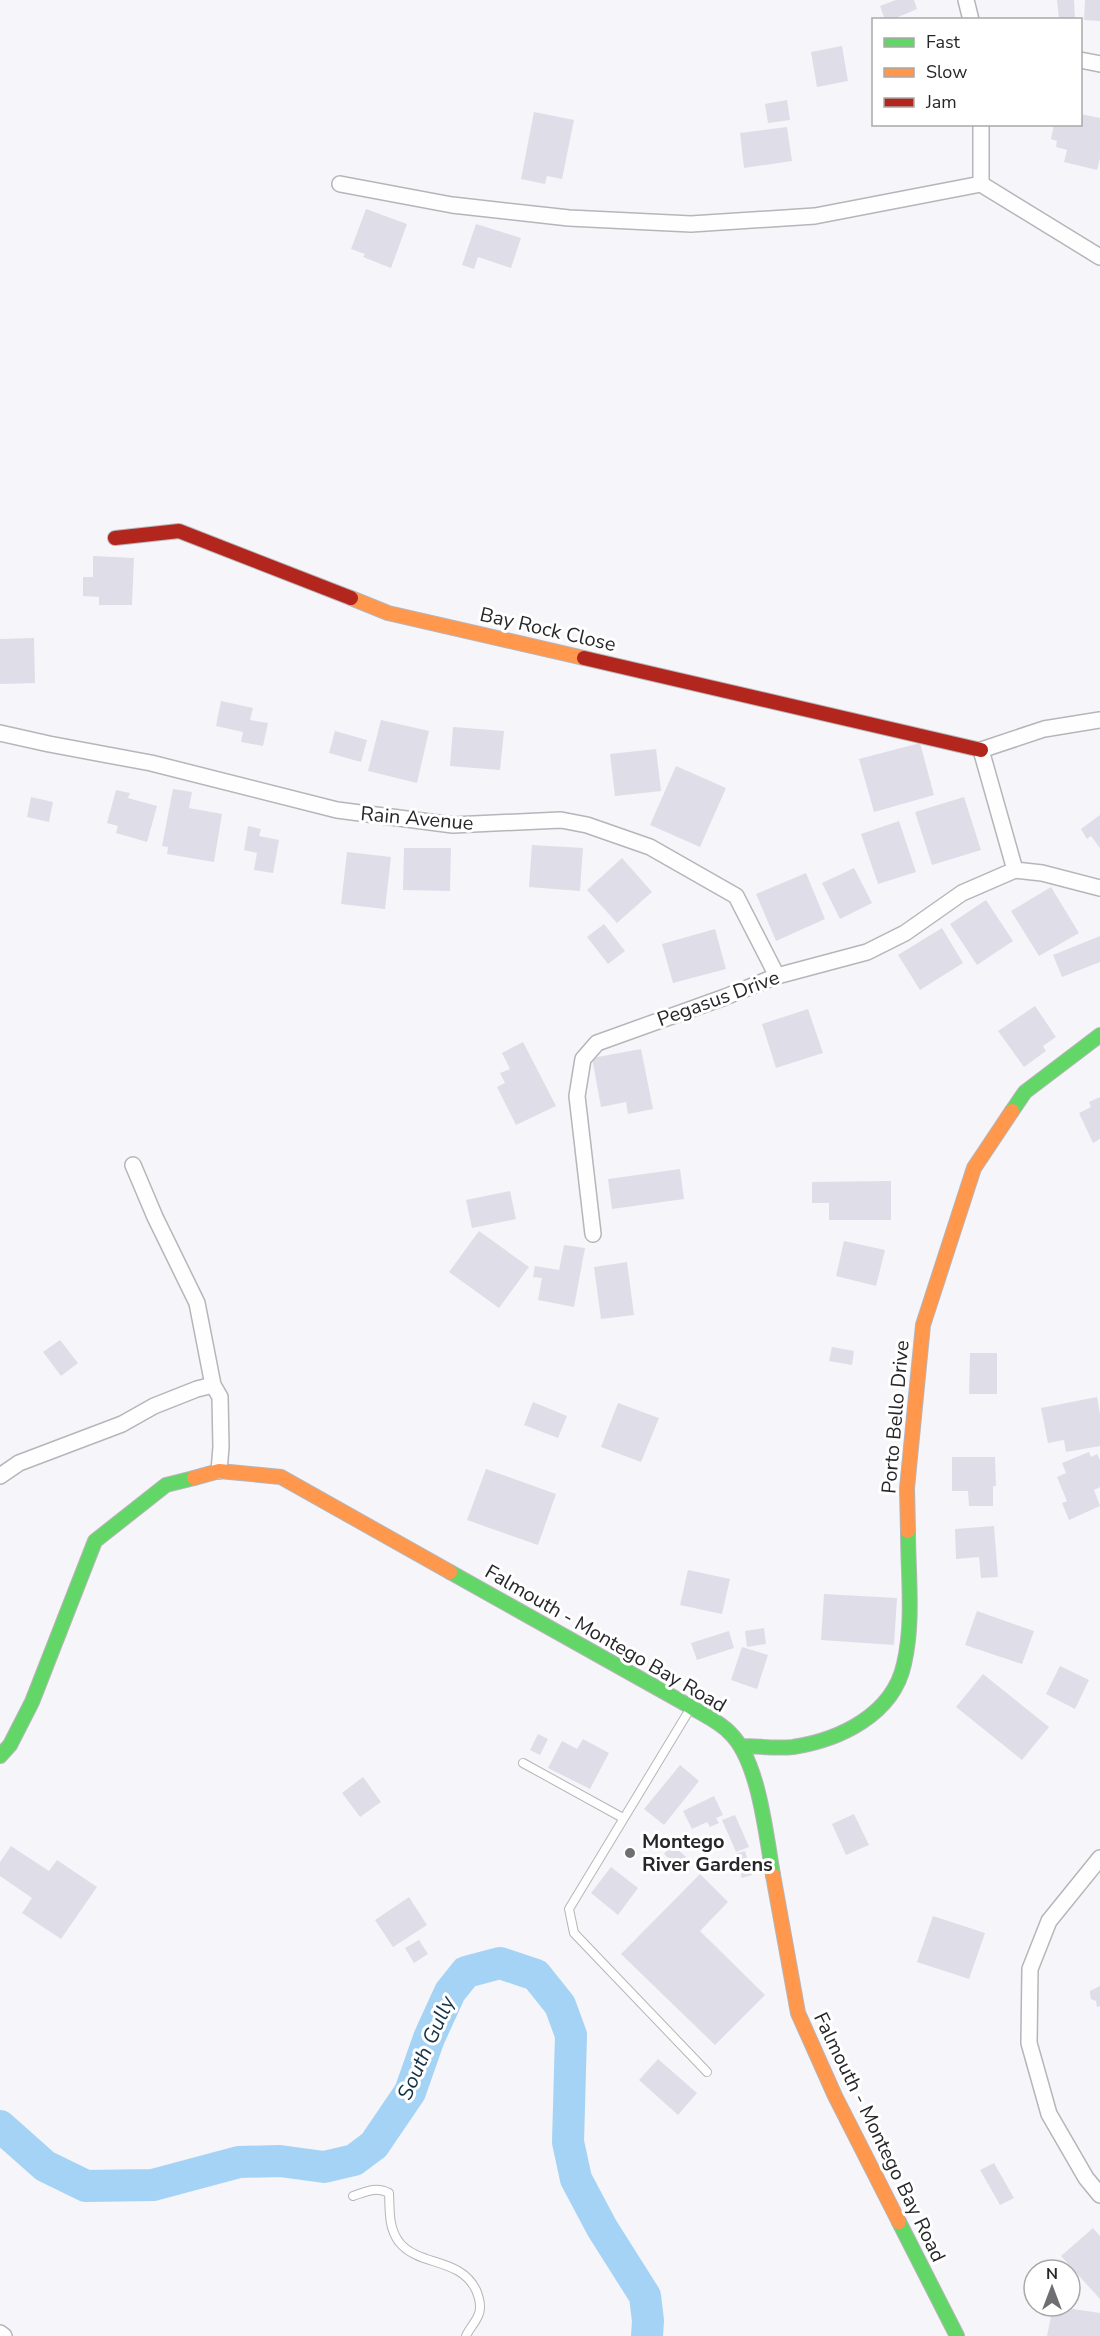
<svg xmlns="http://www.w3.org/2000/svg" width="1100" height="2336" font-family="'Nunito Sans',sans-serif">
  <rect width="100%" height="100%" fill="#f5f5fa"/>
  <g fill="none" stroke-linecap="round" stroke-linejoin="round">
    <path stroke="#a5d3f5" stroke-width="32" d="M0,2126l45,40 41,20 67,-1 86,-23 41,-1 44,6 30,-7 20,-15 36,-53 19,-54 21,-46 16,-20 34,-9 36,12 24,30 11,30 -3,107 8,37 26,49 43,68 3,25 -1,15"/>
  </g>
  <path fill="#dfdee8" d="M896,0h18l3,9 -26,11h-6l-5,-14z
    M1057,0h17l1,20h-16z
    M1085,0h15v21l-16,-1z
    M842,46l6,35 -31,6 -6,-35z
    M787,100l3,20 -22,3 -3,-19z
    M534,112l40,8 -12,59 -15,-3 -2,8 -24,-5z
    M1080,114l20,4v40l-3,12 -33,-8 3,-12 -11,-3 1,-6 -6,-2 3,-15h26z
    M787,127l5,34 -48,7 -4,-35z
    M366,209l41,15 -16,44 -28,-11 2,-3 -14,-5z
    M476,224l45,14 -10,30 -33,-11 -4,12 -12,-4z
    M93,556l41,2 -2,47h-33v-8l-16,-1v-19h10z
    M34,638l1,45 -35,1v-45z
    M221,701l32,7 -3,12 18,3 -5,23 -22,-4 2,-10 -27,-6z
    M381,720l48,11 -12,52 -49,-12z
    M453,727l51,4 -4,39 -50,-4z
    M335,731l32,9 -6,22 -32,-9z
    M920,743l14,52 -60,17 -15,-53z
    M656,749l5,42 -46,5 -5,-42z
    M676,766l50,22 -26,59 -50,-22z
    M173,789l19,3 -3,16 33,6 -8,48 -47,-8 1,-7 -6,-1z
    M116,790l14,3 -2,5 29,8 -10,36 -31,-9 2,-7 -11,-3z
    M31,797l22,5 -4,20 -22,-5z
    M964,797l17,53 -49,15 -17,-53z
    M1100,815v33l-9,-12 -4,3 -6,-10z
    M899,821l17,51 -38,12 -17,-50z
    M248,826l13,3 -2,7 20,4 -6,33 -19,-3 3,-17 -13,-3z
    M532,845l51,3 -3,43 -51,-4z
    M404,848h47l-1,43 -47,-1z
    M347,852l44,5 -6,52 -44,-5z
    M622,858l30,34 -35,31 -30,-33z
    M854,868l18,35 -32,16 -18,-36z
    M806,873l19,46 -49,22 -20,-47z
    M1051,887l28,46 -40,23 -28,-45z
    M986,900l27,41 -36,24 -27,-41z
    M604,924l21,27 -17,13 -21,-27z
    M942,928l21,35 -43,27 -22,-35z
    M715,929l11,40 -53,14 -11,-39z
    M1100,936v26l-38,15 -9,-22z
    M1035,1006l21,31 -13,9 3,5 -22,16 -26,-36z
    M808,1009l15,44 -47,15 -14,-44z
    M523,1042l33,64 -40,19 -19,-38 8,-4 -5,-10 10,-4 -8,-16z
    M641,1049l12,60 -25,5 -2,-12 -25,5 -9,-49z
    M1100,1097v42l-7,4 -14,-30 12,-6 -2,-5z
    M680,1169l4,30 -72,10 -4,-30z
    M891,1181v39h-62v-17h-17v-21z
    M510,1191l6,28 -44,9 -6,-28z
    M479,1231l50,36 -30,41 -50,-36z
    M844,1241l41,9 -9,36 -40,-10z
    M564,1245l21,3 -11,59 -36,-7 4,-22 -9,-1 2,-11 24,4z
    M627,1262l7,53 -33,4 -7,-52z
    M60,1340l18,23 -17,13 -18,-24z
    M832,1347l22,4 -2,14 -23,-4z
    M970,1353h27v41h-28z
    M1097,1397l3,17v32l-34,6 -2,-12 -16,3 -7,-35z
    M533,1402l34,14 -9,22 -34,-13z
    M618,1403l41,15 -18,44 -40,-15z
    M1089,1452l2,5 6,-3 3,6v27l-6,3 6,16 -31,14 -7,-17 5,-2 -10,-24 9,-4 -4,-10z
    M952,1457h43l1,29h-3v20h-24l-1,-15h-16z
    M486,1469l70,25 -18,51 -71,-25z
    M994,1526l4,51 -17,1 -2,-21 -23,2 -1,-30z
    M688,1570l42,9 -8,35 -42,-9z
    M824,1594l73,4 -3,47 -73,-5z
    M977,1611l57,20 -12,33 -57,-19z
    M764,1628l2,16 -19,3 -2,-16z
    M729,1631l5,17 -37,12 -6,-17z
    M742,1647l26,8 -11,34 -26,-9z
    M1060,1666l29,14 -14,29 -29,-15z
    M983,1674l66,53 -27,33 -66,-53z
    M538,1734l10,5 -8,16 -10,-5z
    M583,1739l26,14 -19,36 -42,-21 14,-27 15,8z
    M680,1765l19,16 -35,44 -20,-16z
    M363,1777l18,25 -21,15 -18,-24z
    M714,1796l9,19 -7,3 3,5 -9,4 -3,-5 -15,7 -9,-18z
    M854,1814l15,31 -23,10 -14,-31z
    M735,1815l14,32 -13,5 -14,-32z
    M672,1844l14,13 -9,9 -13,-12z
    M11,1846l38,25 8,-11 40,27 -36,52 -39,-26 10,-15 -32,-22v-14z
    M745,1851l7,24 -10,3 -7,-24z
    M611,1867l27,21 -20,27 -27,-22z
    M700,1874l28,28 -28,29 65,64 -50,50 -94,-91z
    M409,1897l18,28 -34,22 -18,-27z
    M933,1916l52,17 -16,46 -52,-17z
    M419,1940l9,14 -14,9 -9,-15z
    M1100,1986v20l-3,1 -1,-6 -5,-2 -1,-4v-4z
    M658,2059l39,34 -19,22 -39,-35z
    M994,2163l20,35 -14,7 -20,-35z
    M1093,2228l7,8v63l-39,-43z
    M1053,2306l47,7v23h-53z"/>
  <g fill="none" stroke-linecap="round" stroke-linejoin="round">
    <defs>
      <path id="lane" d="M690,1709l-121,200 5,24 133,139
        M523,1763l100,55
        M353,2196c12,-4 23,-10 36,-3 1,17 -1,34 10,49 20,25 61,15 77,48 3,7 6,18 2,26 -3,7 -9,13 -12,20"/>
      <path id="street" d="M966,0l5,20
        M1080,60l20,4
        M981,124v60l119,73
        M340,184l112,21 117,13 122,6 124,-8 166,-32
        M0,733l49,11 102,19 186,47 116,15 108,-5 26,5 63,22 86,49 41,80
        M1015,870l-34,-120 63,-21 56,-9
        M1015,870l27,3 58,15
        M133,1165l22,52 42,86 16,82
        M593,1234l-16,-138 6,-37 14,-16 128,-46 52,-21 90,-24 38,-19 57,-40 53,-23
        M0,1476l19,-13 103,-39 32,-18 43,-17 16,-4 7,12 1,50 -2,24
        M1100,1858l-51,63 -19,48 -1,74 20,71 37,64 14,17
        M0,2333l4,3"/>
      <path id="fast" d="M1012,1111l13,-19 75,-57
        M450,1572l241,135c13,8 29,15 39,26 29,28 36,102 43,142
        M742,1746c16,0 35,3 51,1 46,-7 100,-32 111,-83 10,-42 4,-90 4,-133
        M0,1756l10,-11 22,-43 63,-161 71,-56 28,-7
        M899,2222l58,114"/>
      <path id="slow" d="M351,598l37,15 196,45
        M194,1478l25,-7 62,6 169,95
        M908,1531l-1,-43 16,-163 51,-157 38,-57
        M773,1875l25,138 37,83 64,126"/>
      <path id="jam" d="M115,538l64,-7 172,67
        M584,658l397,92"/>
    </defs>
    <use href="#lane" stroke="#b6b5b9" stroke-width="10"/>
    <use href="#street" stroke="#b6b5b9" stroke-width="18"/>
    <use href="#fast" stroke="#b6b5b9" stroke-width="16"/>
    <use href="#slow" stroke="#b6b5b9" stroke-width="16"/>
    <use href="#jam" stroke="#b6b5b9" stroke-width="16"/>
    <use href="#lane" stroke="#fefefe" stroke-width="8"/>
    <use href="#street" stroke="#fefefe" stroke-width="15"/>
    <use href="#fast" stroke="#63d668" stroke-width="14"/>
    <use href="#slow" stroke="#ff974d" stroke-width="14"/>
    <use href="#jam" stroke="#b3261e" stroke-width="14"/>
  </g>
  <circle fill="#6f6f72" stroke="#fff" stroke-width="2" cx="630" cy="1853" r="6"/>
  <g text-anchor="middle" stroke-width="6" stroke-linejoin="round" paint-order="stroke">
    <g font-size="20" fill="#272729" stroke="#fff">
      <text transform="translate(548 629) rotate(13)" y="7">Bay Rock Close</text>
      <text transform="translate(417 818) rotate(5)" y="7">Rain Avenue</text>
      <text transform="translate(718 998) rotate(-20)" y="7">Pegasus Drive</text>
      <text transform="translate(895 1417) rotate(-85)" y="7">Porto Bello Drive</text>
      <text transform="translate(606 1638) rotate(30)" y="7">Falmouth - Montego Bay Road</text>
      <text transform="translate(880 2137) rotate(64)" y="7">Falmouth - Montego Bay Road</text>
    </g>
    <g font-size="20" font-weight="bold" fill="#272729" stroke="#fff" text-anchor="start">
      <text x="642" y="1848">Montego<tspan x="642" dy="23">River Gardens</tspan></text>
    </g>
    <g font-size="21" font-style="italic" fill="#153346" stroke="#fff">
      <text transform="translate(426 2048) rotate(-66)" y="7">South Gully</text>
    </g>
  </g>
  <rect x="872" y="18" width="210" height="108" fill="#ffffff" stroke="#a9a9a9" stroke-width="1.5"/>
  <rect x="884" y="38" width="30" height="9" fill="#63d668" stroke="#a9a9a9" stroke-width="1.5"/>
  <text x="926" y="48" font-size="18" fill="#272729">Fast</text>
  <rect x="884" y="68" width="30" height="9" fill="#ff974d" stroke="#a9a9a9" stroke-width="1.5"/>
  <text x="926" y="78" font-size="18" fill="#272729">Slow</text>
  <rect x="884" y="98" width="30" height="9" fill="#b3261e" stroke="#a9a9a9" stroke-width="1.5"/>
  <text x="926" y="108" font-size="18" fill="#272729">Jam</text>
  <g transform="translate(1052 2288)"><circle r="28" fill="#ffffff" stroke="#a9a9a9" stroke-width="1.5"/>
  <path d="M0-4.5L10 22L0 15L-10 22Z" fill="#6f6f72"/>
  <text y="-9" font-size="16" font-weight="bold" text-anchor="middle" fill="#272729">N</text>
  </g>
</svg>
